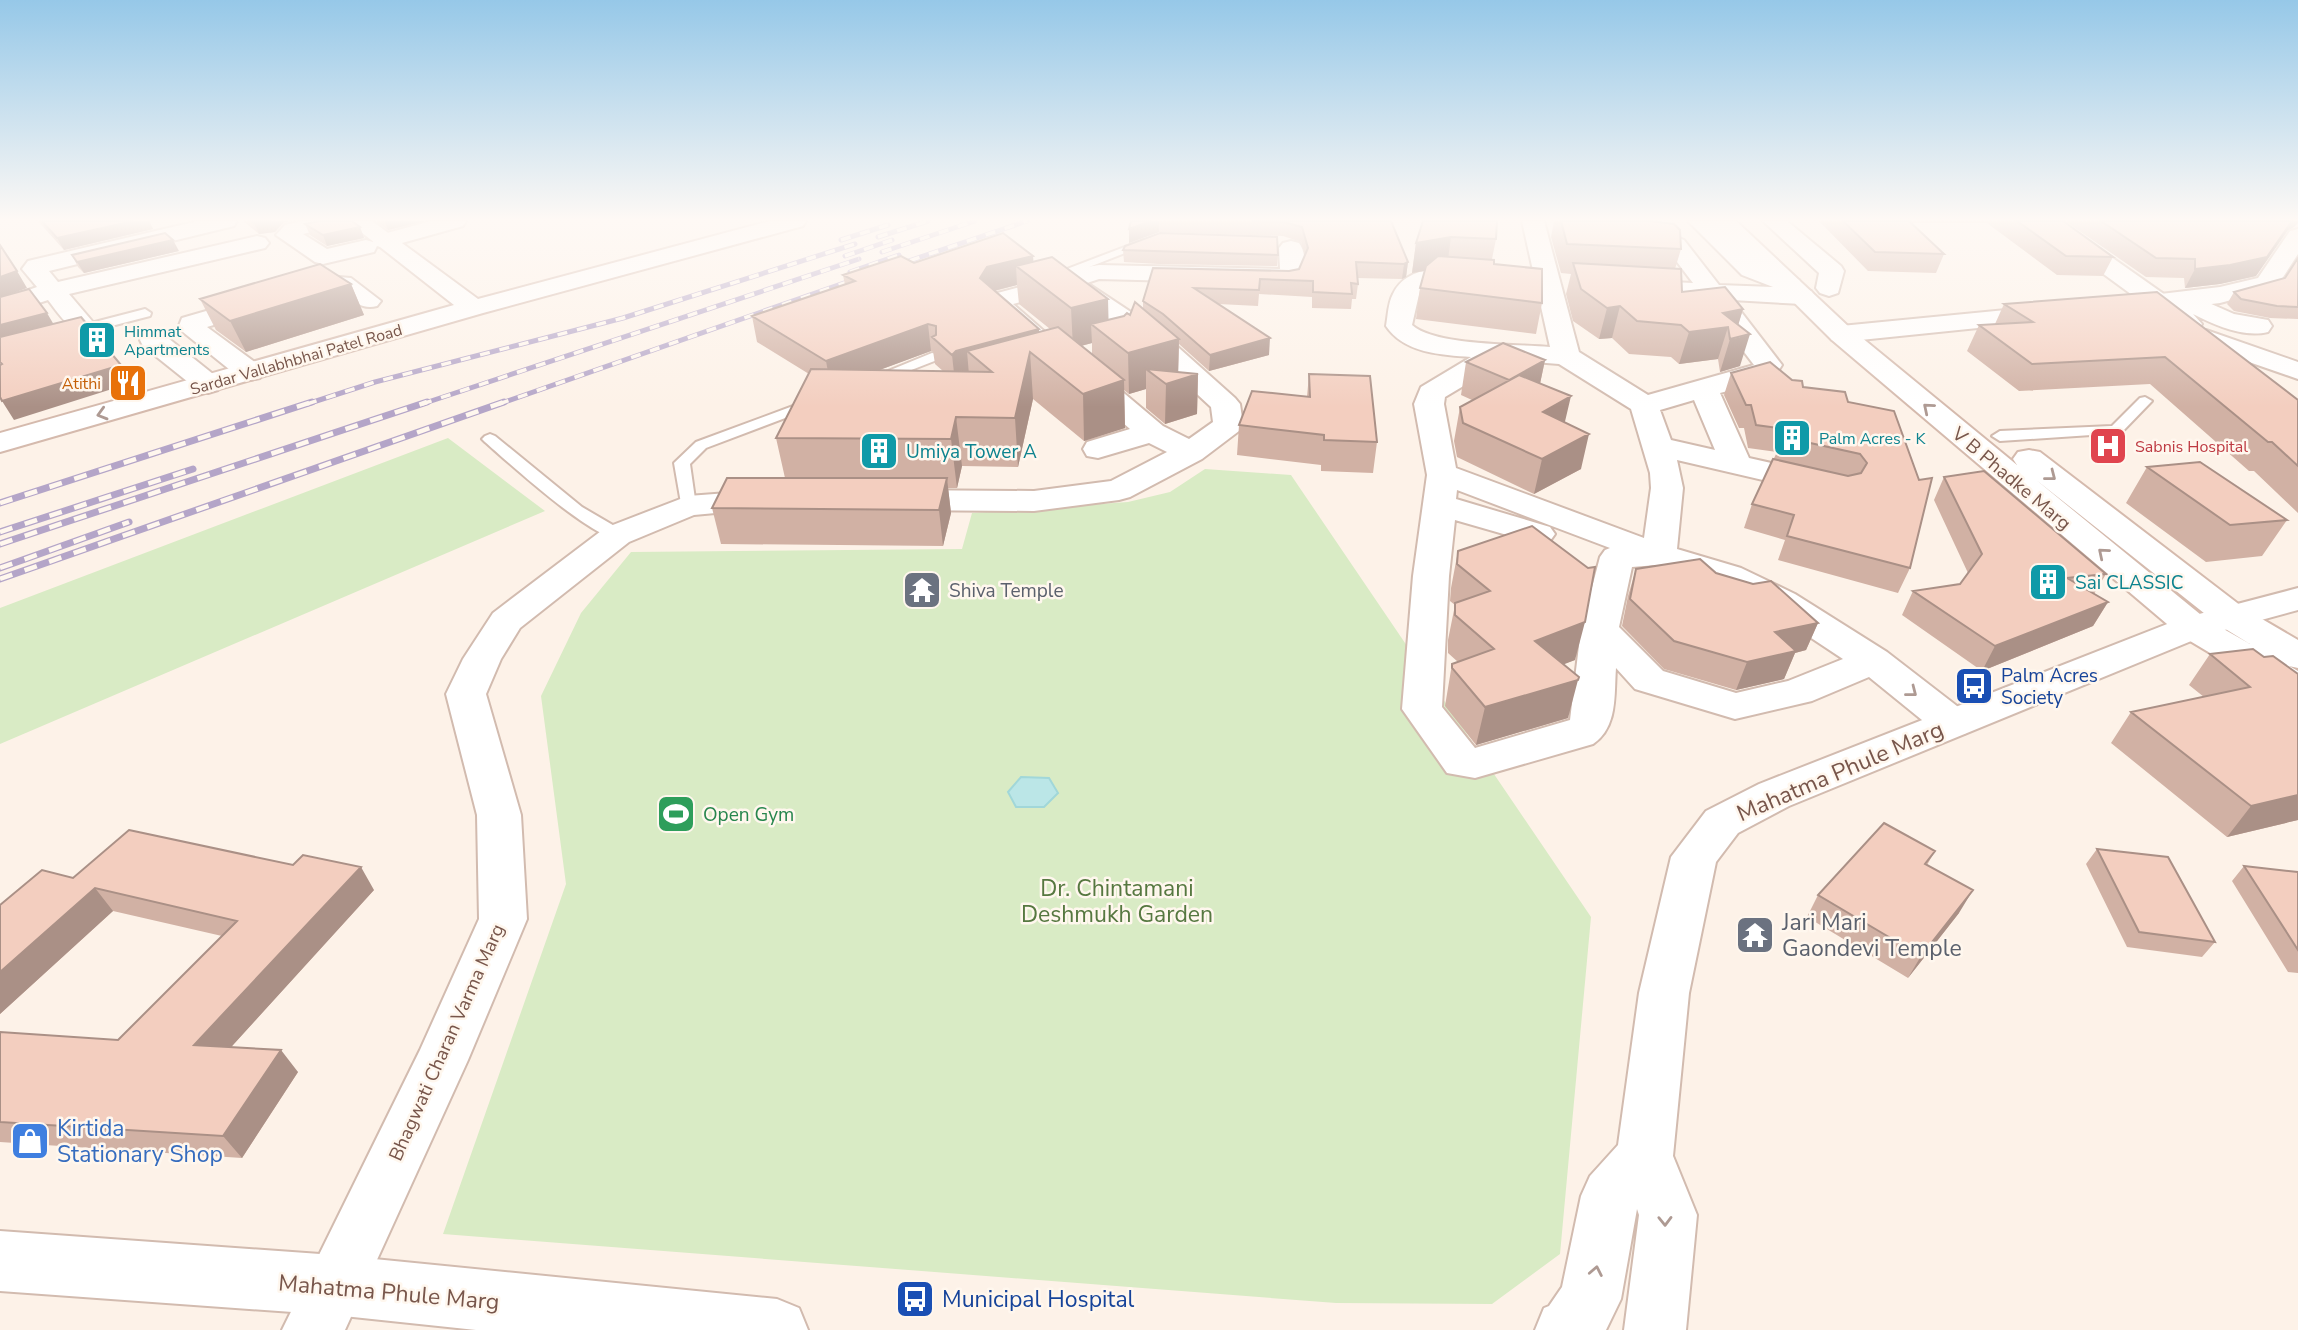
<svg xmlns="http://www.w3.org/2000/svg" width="2298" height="1330" font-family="'Nunito Sans',sans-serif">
  <rect width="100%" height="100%" fill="#fdf2e8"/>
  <path fill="#d9ebc5" d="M448,438l97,73 -545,233v-136z
    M1205,469l86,6 300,442 -31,337 -68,50 -156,-1 -893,-69 123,-350 -25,-188 40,-83 50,-61 331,-3 10,-36 156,-11 42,-10z"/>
  <path fill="#bbe6e7" stroke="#a1d7d9" stroke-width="2" d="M1021,777l28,1 9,15 -14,14h-28l-8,-15z"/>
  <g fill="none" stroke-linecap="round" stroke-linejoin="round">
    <defs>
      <path id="service" d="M1143,240l10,2 -79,31 5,6 -2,3h-8l-10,-10z
        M145,309l6,4 -1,3 -85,22 -7,-4 2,-3z
        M932,353l5,1v6l-59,23 -5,1 -7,-4z
        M2145,397l7,4 -31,32 -121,8 -8,-5 8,-5 112,-5 28,-28z
        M812,399l5,1 2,3 -2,3 -111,42 -16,16 6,42 -2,3h-12l-8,-46 22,-21z
        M490,434l5,2 87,71 41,24 2,4 -2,4c-25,6 -116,-78 -138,-97l-3,-3 3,-3z"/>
      <path id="minor" d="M198,221h39l-3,5 -185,45 9,11 199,-46 8,2 4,5 -4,5 -196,46 23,27 -4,6c-20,5 -28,-12 -40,-27l-48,16v-16l37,-13 -15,-18 6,-8z
        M302,221h37l-3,5 -33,8 24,15 39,-9 7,2 3,-6 55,-15h35l-3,5 -79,22 -7,-2 -3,6 -51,12 -8,-2 -39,-27 9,-10z
        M1522,221h22l35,131 69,43 106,-30 -50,-66 -84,-6 -4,-5 4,-5 9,-3 64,3 -25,-33 -43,-18 -3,-5 3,-5h16l43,18 35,45 54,2 -31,-12 -54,-54h24l48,44 39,15 3,5 -2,3 11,3 4,5 -4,5 -9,3 -70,-4 50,65 -9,14 -53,14 29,65 81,18 5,7 -5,7 -11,3 -142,-33 6,28 -6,61 64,19 54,26 92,58 79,61 6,10 -6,10 -14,4 -14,-4 -69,-56 -57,24 -77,18 -100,-30 -19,-21c-2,27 2,59 -23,76l-118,34 -28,-5 -45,-64 11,-133 14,-101 -13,-71 7,-17 50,-30c-30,-2 -67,-4 -85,-31 2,-11 2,-23 7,-32 15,-32 61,-27 90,-20l3,5 -3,5c-21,5 -44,-7 -63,6l-8,35c23,21 106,19 138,22zM1507,360l52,4 72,45 19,64 1,15 -7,50 -188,-70 -12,-64 1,-7zM1694,400l21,50 -44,-10 -11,-30zM1457,490l153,58 -5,2 -5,7 -19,72 -11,91 -95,28 -33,-41 7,-131 6,-56 83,24 12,-3 5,-7 -5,-7 -94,-28zM1657,565l60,17 52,28 74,49 -55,22 -52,12 -73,-22 -44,-44 13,-60z
        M1763,221h24l54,45 3,5 -6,22 -9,3 -9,-3 -4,-5 3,-15z
        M2035,221h25l118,83 4,-5 9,-3 9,3 34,15 34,6 4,6 -4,6c-25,6 -53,-7 -75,-18l9,10 -4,6 -9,2 -9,-2 -142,-104z
        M1291,241l8,2c9,12 5,28 -2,39l-9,2 -189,-5 -12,4 74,49 74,66 5,6 3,21 -4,6 -37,28 -72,38 -11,3 -85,11 -137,-1 -12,-3 -4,-7 4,-7 12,-3 137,1 77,-10 56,-29 -18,-9 -51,15 -11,-2 -4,-7 4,-7 43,-13 -56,-49 -4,-6 4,-6 10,-2 10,2 69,58 26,13 24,-17 -2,-15 -68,-63 -78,-54 -52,14 32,28 -4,6c-21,5 -36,-15 -51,-28l-4,-5 4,-10 72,-19 13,-7 24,-4 181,4 -1,-21 4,-5z
        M327,276l24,2 30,23 -4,5c-21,6 -29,-16 -48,-16l-122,37 53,39 4,6 -4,6 -10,2 -10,-2 -62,-50 4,-10z
        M2206,330l92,32v17l-101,-35 -4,-6 4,-6z
        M153,332l10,2 55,44 4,6 -4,6 -10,3 -10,-3 -55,-44 -3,-6 3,-6z
        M767,490l12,3 4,7 -4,7 -85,8 -65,27 -109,86 -19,31 -15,35 35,121 6,104 -59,141 -123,270h-63l138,-280 59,-131 -2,-104 -31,-121 17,-35 30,-46 112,-85 83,-32z"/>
      <path id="tertiary" d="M2298,229v25l-22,34 -56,15 -102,12 -9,-3 -4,-5 4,-5 9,-3 102,-12 38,-9 32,-47z
        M2048,306l9,2 4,6 -4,6 -216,22 -9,-2 -4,-6 4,-6 9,-2z
        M2298,588v22l-92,25 -417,171 -51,27 -22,29 -27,131 -16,163 24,59 -11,115h-62l15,-115 -2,-6 -16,90 -15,31h-71l9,-22 5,-2 13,-19 19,-91 9,-20 28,-31 21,-152 32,-136 35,-46 53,-27 421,-165z
        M0,1231l334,24 443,44 22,9 9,22h-332l-142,-15 -334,-24z"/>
      <path id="secondary" d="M347,221h25l106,78 292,-78h36l-3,5 -320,87 -483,139v-19l454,-128z
        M1712,221h24l114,107 167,137 -4,-6 5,-7 11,-2 11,2 205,157 53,31v28l-9,-2 9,5v30l-14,-4 -104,-62 -348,-295zM2035,479l184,146 31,19 -44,-25z"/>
    </defs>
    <use href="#service" stroke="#d2bbaf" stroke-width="4"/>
    <use href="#minor" stroke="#d2bbaf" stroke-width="4"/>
    <use href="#tertiary" stroke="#d2bbaf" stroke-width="4"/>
    <use href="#secondary" stroke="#d5baad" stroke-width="4"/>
    <use href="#service" fill="#fff" fill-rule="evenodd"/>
    <use href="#minor" fill="#fff" fill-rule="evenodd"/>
    <use href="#tertiary" fill="#fff" fill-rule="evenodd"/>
    <use href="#secondary" fill="#fff" fill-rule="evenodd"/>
    <defs>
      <path id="rail-far1" d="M878,237l50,-16
        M841,240l47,-15
        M882,252l93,-31
        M845,256l47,-16
        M891,267l136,-46
        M850,272l49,-17
        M307,404l68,-22 248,-64 232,-74
        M422,404l437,-145
        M499,404l365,-128"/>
      <path id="rail" d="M0,503l312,-101
        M0,532l193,-63
        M0,544l427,-142
        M0,568l129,-46
        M0,579l504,-177"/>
    </defs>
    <use href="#rail-far1" stroke="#b4a5c8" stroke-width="5"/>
    <use href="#rail" stroke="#b4a5c8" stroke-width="7"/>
    <use href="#rail-far1" stroke="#fff7ee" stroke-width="3.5" stroke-dasharray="10" stroke-linecap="butt"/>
    <use href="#rail" stroke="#fff7ee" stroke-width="4.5" stroke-dasharray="13" stroke-linecap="butt"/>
  </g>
  <path fill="#d1b1a4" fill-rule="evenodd" d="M38,221h111l4,8 -89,21z
    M243,221h48l-7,1 -9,10 -16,2z
    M375,221h50l-37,9z
    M1131,221h260l17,41 -2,15 -4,2 -45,-1 1,6 -2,15h-4l-1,10 -39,-1v-11l-53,-3 -1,12 -39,-2 50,51 -60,16 -30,-27 -1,28 20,2 -1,40 -32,10 -19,-16v-19l-17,5 -5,-4 1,38 -41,13 -51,-42 -15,68 -56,-1 -5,22h-9l3,25 -8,33 -222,-2 -9,-36 73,-30 -9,-40 33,-64 -52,-32 -5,-26 93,-31 -2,-10 71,-12 120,-1 75,58 21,-5 13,-6v-8l10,-33 136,3 10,-2 6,-14 -4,-13 -18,-6 -124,-4 -30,11v-14zM1017,285l2,19 31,25 -11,3v-3l-44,-38zM1092,343v12l-11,-9zM931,351h2l2,13 9,8 -65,-2z
    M1423,221l73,18 -4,20 2,5 48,39 -6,31 -120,-15 4,-31 5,-17 -13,2 4,-30z
    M1554,221h96l31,28 -6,20 7,23 61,17 -5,16 2,41 -20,6 -2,-13 -39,5 -8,-7 -42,-3 -17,-16 -13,1 -26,-18 -7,-27 5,-20 -10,-1 -10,-36z
    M1819,221h244l50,36 -10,19 -46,-1 -70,-52h-75l32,31 -8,19 -68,-2z
    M2065,221h233l-4,6 -6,3 -32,46 -36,8 -35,4 -1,-10 -38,-1z
    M305,224l55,3 4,11 -37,8 -17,-11z
    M1123,250l155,5 -1,11 -118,-2 -35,-2z
    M179,251l-95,22 -6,-6 -6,-12z
    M2298,258v61l-28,-1 -36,-7 -7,-7 7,-12 51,-14z
    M351,284l13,31 -118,37 -30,-22 -16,-31z
    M2004,304l294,96v113l-44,-42h-5l-99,-87 -131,7 -52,-40 12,-26 16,-1z
    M1545,360l-5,24 25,39 16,46 -47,25 -77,-37 -3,-16 6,-34 12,-7 -11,-5 5,-33z
    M1731,373l61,7 11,7 45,15 62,166 -12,25 -120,-33 7,-20 -41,-12 8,-24 25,-52 -29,-4 -4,-20h-5l-15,-33z
    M1309,374l68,68 -4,31 -52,-2v-6l-84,-10 2,-30 68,-28z
    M2147,467l140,53 -25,36 -56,6 -80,-59z
    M1944,477l162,97 -12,20 14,8 -15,24 -111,45 -80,-56 11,-24 47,-7 8,-11 -34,-73z
    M1458,551l117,109 -12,4 5,54 -92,27 -31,-39 7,-42 6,-2 -10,-9v-13l7,-35 -5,-4 1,-13z
    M1636,569l80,4 102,50 -12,27 -11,3 -11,26 -48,11 -72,-21 -42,-43 6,-30z
    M2210,654l54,3 34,17v146l-71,17 -116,-94 20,-31 73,-15 -15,-12z
    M2097,849l118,93 -13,15 -75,-10 -41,-83z
    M1935,851l-8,14 32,48 -51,65 -101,-61 11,-22z
    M2244,866l54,6v101l-10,-1 -56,-91z
    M73,878l301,12 -143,157 67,25 -56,86 -242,-16v-110l118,8 104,-104 -109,-25 -113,103v-109z"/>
  <path fill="#aa9086" d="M134,221h15l4,8 -89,21 -7,-12z
    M271,221h20l-7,1 -9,10 -16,2 -5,-11z
    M385,221h40l-37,9z
    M1151,221h8v11l-30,11v-14z
    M2292,221h6v2l-4,4 -6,3 -32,46 -36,8 -35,4 10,-19z
    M360,227l4,11 -37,8 -4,-11z
    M1451,237l-4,30 -35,6 4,-30z
    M173,240l6,11 -95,22 -7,-11z
    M1033,256l2,24 -19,-14 1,19 -28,7 -9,-14 7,-11z
    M1408,262l-2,15 -4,2 2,-15z
    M17,271l10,17 -27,10v-21z
    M351,284l13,31 -118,37 -16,-31z
    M1108,299l1,39 -18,-14 1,19 -19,5 -2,-40z
    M1620,306l-8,32 -13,1 8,-31z
    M1743,309l-9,30 16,-5 -10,32 -20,6 10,-33 -2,-12 -10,32 -39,5 10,-32 34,-19z
    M47,313l10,17 -57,15v-20z
    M928,324l3,27 -100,37 -5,-27z
    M1039,329l1,27 -10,-4 3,47 -15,68 -3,-49 13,-59 -61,-8 2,24 -14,7 -3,-27 4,-4z
    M1270,338l-1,17 -60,16 1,-16z
    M1179,339l-1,41 -32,-11v20l-17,5 -1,-41z
    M1545,360l-7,33 -29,-13z
    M121,365l10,18 -117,37 -12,-19z
    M1198,374l-1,40 -32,10 1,-40z
    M1124,380l1,48 -41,13 -1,-47z
    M1571,396l-8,34 -20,-18z
    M956,417l6,49 -5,22 -6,-49z
    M1589,434l-8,35 -47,25 8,-35z
    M947,478l4,35 -8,33 -4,-36z
    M2108,602l-15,24 -111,45 13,-25z
    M1585,622l-10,38 -49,19 9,-38z
    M1818,623l-12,27 -11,3 -11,26 -48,11 11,-28 28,-30z
    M1578,680l-10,38 -92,27 9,-38z
    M2298,795v25l-71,17 24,-31z
    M361,867l13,23 -161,177 -19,-22z
    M95,888l18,23 -113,103v-42z
    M1973,890l-14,23 -51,65 13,-22z
    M281,1050l17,22 -56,86 -19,-22z"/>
  <path fill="#f3cebf" stroke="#aa9086" stroke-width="2" d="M42,221h92l-77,17z
    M251,221h20l-17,2z
    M319,221h33l8,6 -37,8 -18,-11z
    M1131,221h20l-22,8z
    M1252,221h139l17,41 -4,2 -48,-2 2,22 -7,-1 1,11 -39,-2v-11l-53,-2 -1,11 -65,-2 76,50 -60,17 -47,-41 -20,-13 10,-33 136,3 10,-2 9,-21 -6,-21 -18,-5z
    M1423,221h74l-1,18 -45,-2 -35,6z
    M1561,221h89l24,3 6,6 1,19 -114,-5z
    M1843,221h66l35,33 -69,-2z
    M2017,221h46l50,36 -47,-1z
    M2101,221h191l-25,36 -37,8 -35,4v-10l-39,-1z
    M165,233l8,7 -96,22 -5,-7z
    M1003,233l30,23 -46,11 -7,11 59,51 -83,22 -4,4 -20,-18 4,-2v-9l-8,-2 -102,37 -74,-45 103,-35 -12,-6 58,-19 13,7z
    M1160,233l117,4 1,18 -155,-5 2,-4z
    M0,245l17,26 -17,6z
    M1438,256l56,4v4l48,5v34l-122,-15 6,-22z
    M1052,257l56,42 -37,9 -55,-42z
    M2298,258v49l-21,-1 -36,-7 -7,-7 51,-14z
    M1573,263l108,6 1,23 43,-5 18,22 -20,4 27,21 -20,5 -2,-12 -39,5 -8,-7 -44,-4 -17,-15 -13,2 -26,-19z
    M320,264l31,20 -121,37 -30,-22z
    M29,289l18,24 -47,12v-28z
    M2157,292l141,108v66l-26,-24h-4l-103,-85 -133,7 -53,-39 54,-3 -29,-18z
    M1135,302l44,37 -51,14 -37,-29 33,-8 3,-3 3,2z
    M81,317l40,48 -119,36 -2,-4v-32l2,-1 -2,-2v-25z
    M1058,327l66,53 -41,14 -53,-42 -15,66 -59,-1 -5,22 -175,-1 35,-69 181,3 -25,-21z
    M1503,343l42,17 -36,20 -43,-18z
    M1770,362l22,18 10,1 1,6 42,5 3,10 46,9 25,69 13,-2 -22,90 -123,-32 7,-21 -42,-11 21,-45 75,17 13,-3 6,-10 -7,-9 -77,-17 3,-8 -30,-4 -5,-20h-5l-15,-32z
    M1146,369l52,5 -32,10z
    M1309,374l61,2 7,66 -53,-2v-5l-85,-10 13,-34 58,6z
    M1519,375l52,21 -28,16 46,22 -47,25 -79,-36 -3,-16z
    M2200,462l87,58 -57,5 -83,-58z
    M1984,471l122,103 -39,4 41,24 -113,44 -82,-55 47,-7 22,-30 -38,-77z
    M727,478h220l-8,32 -227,-2z
    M1532,526l56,42 7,-1 -10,55 -50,19 44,36 -1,3 -93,27 -33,-39v-4l42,-15 -39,-34v-12l35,-12 -33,-27 1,-13z
    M1700,559l16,14 37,11 18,-3 47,42 -43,9 21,19 -49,11 -73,-21 -44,-42 6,-30z
    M2253,649l11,8 9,-1 25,18v121l-47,11 -120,-94 119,-25 -40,-33z
    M1884,823l51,28 -10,13 48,26 -52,66 -103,-61z
    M129,830l164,35 10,-10 58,12 -167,178 87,5 -58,86 -223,-14v-90l118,8 119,-119 -142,-33 -95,84v-67l42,-35 31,8z
    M2097,849l71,8 47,85 -76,-10z
    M2244,866l54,6v78z"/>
  <defs><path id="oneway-chevron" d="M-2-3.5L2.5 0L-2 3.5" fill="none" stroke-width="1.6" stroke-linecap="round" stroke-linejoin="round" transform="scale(1.75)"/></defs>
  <g stroke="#ae9a93">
    <use href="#oneway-chevron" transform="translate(1928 408) rotate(-140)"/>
    <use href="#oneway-chevron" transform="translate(102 414) rotate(164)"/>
    <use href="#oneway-chevron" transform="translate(2051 476) rotate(38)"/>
    <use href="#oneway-chevron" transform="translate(2103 553) rotate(-140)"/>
    <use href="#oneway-chevron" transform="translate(1912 692) rotate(38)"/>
    <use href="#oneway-chevron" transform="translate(1665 1221) rotate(89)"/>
    <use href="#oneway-chevron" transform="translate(1596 1271) rotate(-79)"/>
  </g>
  <linearGradient id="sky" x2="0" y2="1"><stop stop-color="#96c8e8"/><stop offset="0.54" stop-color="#fef9f5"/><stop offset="1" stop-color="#fef9f5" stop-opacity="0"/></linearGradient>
  <rect width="2298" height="407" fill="url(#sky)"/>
  <defs>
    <symbol id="building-square" viewBox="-11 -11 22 22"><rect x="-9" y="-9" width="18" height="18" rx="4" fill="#0f9aa8" stroke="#fff7ee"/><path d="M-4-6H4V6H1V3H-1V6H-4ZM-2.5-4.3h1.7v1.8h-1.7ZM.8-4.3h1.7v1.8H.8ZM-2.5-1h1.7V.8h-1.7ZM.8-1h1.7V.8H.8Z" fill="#fff"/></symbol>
    <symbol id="restaurant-square" viewBox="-11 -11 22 22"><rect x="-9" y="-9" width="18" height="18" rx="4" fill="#e8710a" stroke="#fff7ee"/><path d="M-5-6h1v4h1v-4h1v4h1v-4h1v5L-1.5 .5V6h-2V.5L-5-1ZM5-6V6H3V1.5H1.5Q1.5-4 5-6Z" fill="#fff"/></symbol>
    <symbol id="hospital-square" viewBox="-11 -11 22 22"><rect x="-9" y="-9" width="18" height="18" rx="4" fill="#e0444e" stroke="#fff7ee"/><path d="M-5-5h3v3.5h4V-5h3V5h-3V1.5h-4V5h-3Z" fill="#fff"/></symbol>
    <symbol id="temple-square" viewBox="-11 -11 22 22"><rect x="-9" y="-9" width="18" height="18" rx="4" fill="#6b7280" stroke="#fff7ee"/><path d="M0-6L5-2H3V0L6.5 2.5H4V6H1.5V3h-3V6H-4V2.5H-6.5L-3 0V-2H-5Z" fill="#fff"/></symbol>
    <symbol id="bus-square" viewBox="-11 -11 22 22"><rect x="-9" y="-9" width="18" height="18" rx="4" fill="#1a4fb4" stroke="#fff7ee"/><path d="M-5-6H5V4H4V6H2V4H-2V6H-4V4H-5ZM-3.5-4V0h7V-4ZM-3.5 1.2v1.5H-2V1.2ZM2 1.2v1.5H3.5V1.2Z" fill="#fff"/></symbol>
    <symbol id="stadium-square" viewBox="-11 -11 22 22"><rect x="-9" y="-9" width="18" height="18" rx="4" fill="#2e9e5b" stroke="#fff7ee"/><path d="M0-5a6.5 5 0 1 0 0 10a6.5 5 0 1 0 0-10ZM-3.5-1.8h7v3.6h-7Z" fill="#fff"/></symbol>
    <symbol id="shop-square" viewBox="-11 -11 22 22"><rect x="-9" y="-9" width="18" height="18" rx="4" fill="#3f7fe0" stroke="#fff7ee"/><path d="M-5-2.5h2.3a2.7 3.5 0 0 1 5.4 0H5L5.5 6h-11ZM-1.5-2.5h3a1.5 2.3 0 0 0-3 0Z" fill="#fff"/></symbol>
  </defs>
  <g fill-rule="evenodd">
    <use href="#building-square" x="75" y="318" width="44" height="44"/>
    <use href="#restaurant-square" x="106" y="361" width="44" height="44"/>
    <use href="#building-square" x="1770" y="416" width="44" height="44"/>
    <use href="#hospital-square" x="2086" y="424" width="44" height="44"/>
    <use href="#building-square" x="857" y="429" width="44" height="44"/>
    <use href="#building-square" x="2026" y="560" width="44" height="44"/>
    <use href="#temple-square" x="900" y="568" width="44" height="44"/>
    <use href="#bus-square" x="1952" y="664" width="44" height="44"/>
    <use href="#stadium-square" x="654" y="792" width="44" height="44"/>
    <use href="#temple-square" x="1733" y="913" width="44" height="44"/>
    <use href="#shop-square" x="8" y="1119" width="44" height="44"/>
    <use href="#bus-square" x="893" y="1277" width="44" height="44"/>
  </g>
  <g text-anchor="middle" stroke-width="5" stroke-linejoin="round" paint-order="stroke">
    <g font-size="16" fill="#0d838f" stroke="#fff7ee" text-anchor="start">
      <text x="124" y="337">Himmat<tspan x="124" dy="18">Apartments</tspan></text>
      <text x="1819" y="444">Palm Acres - K</text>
    </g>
    <g font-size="16" fill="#78564b" stroke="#fff7ee">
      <text transform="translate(296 359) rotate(-16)" y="6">Sardar Vallabhbhai Patel Road</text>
    </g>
    <g font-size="16" fill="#c56008" stroke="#fff7ee" text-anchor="end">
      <text x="101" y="389">Atithi</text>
    </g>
    <g font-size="16" fill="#be3a42" stroke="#fff7ee" text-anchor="start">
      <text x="2135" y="452">Sabnis Hospital</text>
    </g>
    <g font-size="19" fill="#0d838f" stroke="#fff7ee" text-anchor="start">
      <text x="906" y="458">Umiya Tower A</text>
      <text x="2075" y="589">Sai CLASSIC</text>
    </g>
    <g font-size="19" fill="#78564b" stroke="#fff7ee">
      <text transform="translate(2012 478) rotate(40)" y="7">V B Phadke Marg</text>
      <text transform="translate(446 1042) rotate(-66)" y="7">Bhagwati Charan Varma Marg</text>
    </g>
    <g font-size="19" fill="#5b616d" stroke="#fff7ee" text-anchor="start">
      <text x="949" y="597">Shiva Temple</text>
    </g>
    <g font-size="19" fill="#164399" stroke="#fff7ee" text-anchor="start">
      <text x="2001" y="682">Palm Acres<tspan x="2001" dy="22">Society</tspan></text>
    </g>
    <g font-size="19" fill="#27864d" stroke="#fff7ee" text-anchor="start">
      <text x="703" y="821">Open Gym</text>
    </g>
    <g font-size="23" fill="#78564b" stroke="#fff7ee">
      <text transform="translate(1840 771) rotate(-23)" y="8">Mahatma Phule Marg</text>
      <text transform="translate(389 1292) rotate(5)" y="8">Mahatma Phule Marg</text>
    </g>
    <g font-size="23" fill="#567840" stroke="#fff7ee">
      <text x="1117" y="896">Dr. Chintamani<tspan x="1117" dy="26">Deshmukh Garden</tspan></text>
    </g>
    <g font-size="23" fill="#5b616d" stroke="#fff7ee" text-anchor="start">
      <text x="1782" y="930">Jari Mari<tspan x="1782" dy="26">Gaondevi Temple</tspan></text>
    </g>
    <g font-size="23" fill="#366cbe" stroke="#fff7ee" text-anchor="start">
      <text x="57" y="1136">Kirtida<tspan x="57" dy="26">Stationary Shop</tspan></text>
    </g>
    <g font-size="23" fill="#164399" stroke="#fff7ee" text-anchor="start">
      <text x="942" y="1307">Municipal Hospital</text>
    </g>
  </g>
</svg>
